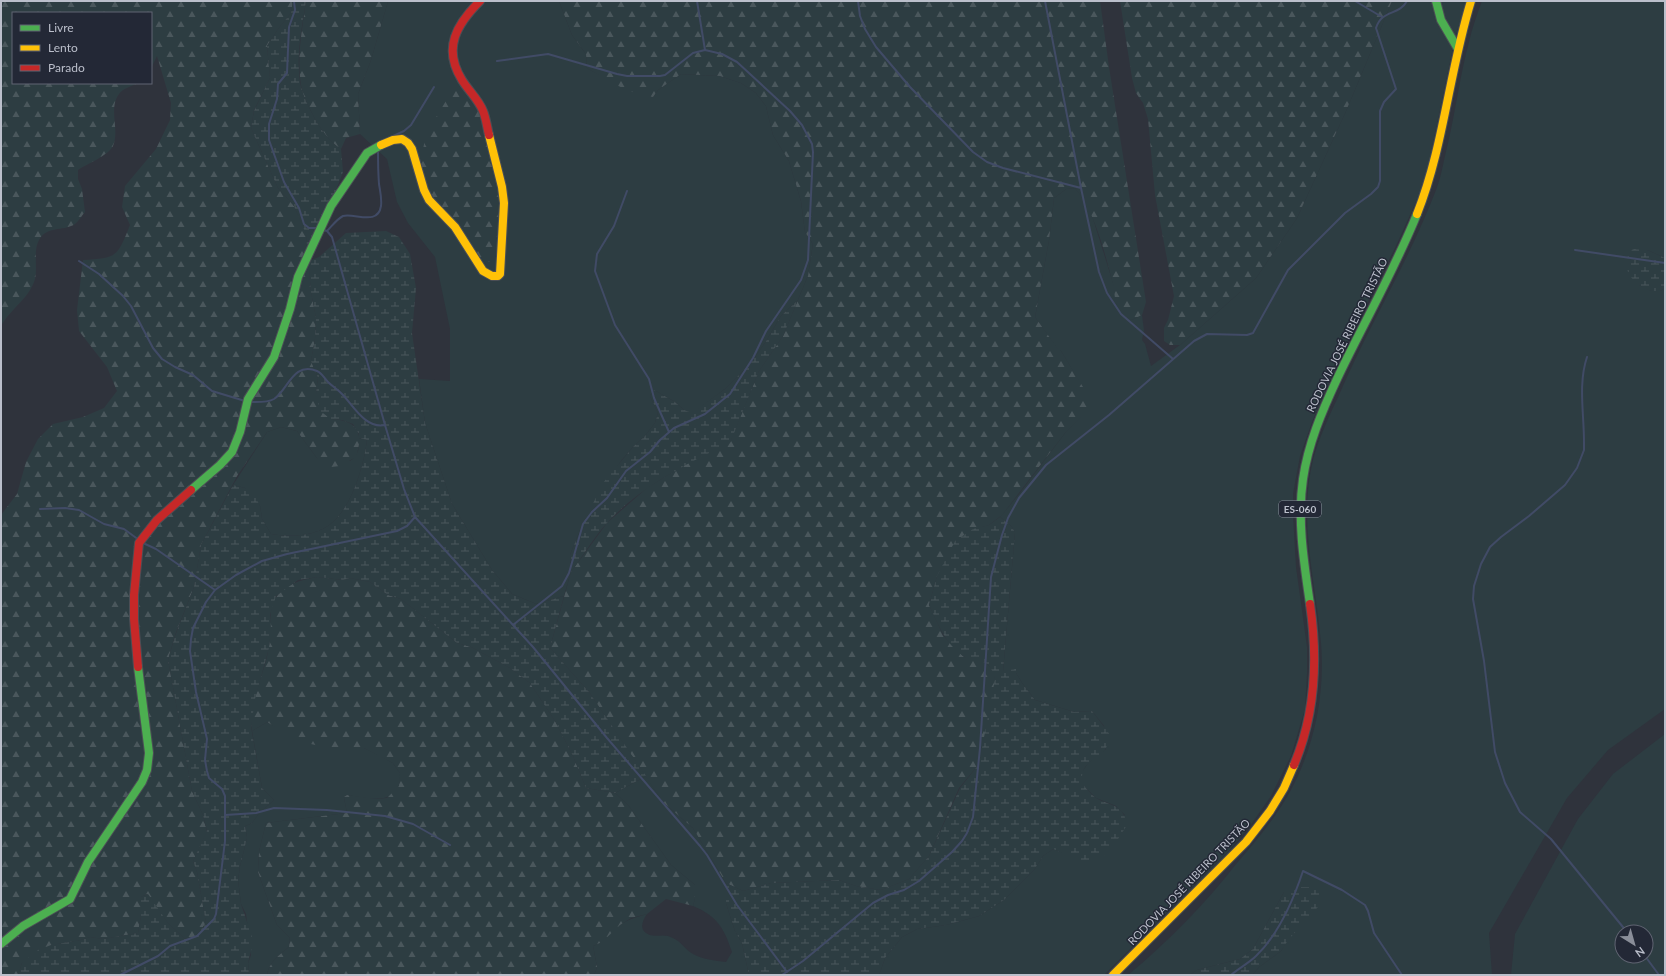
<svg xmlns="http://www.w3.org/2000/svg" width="1666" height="976" font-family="Lato,sans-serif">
  <defs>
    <pattern id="forest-firs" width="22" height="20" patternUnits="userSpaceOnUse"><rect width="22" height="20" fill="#2d3d42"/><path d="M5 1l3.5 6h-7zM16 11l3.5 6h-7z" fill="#4a575c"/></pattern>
    <pattern id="wetland-marsh" width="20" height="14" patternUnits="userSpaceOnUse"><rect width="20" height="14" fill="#2d3d42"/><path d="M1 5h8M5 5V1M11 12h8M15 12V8" fill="none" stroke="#4a575c"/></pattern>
  </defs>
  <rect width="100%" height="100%" fill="#2f333c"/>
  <path fill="#2d3d42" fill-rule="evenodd" d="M388,1h171l13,34 14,19 1,14 24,13 42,16 5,-7 23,-16 39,2 21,7 15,10 10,13 7,29 16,26 12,40 4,31 8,12 -5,32 -10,24 -17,16 -16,27 -15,21 -25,25 -33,25 -8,-4 -9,-8 -21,-12 -4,6 8,17 -3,10 -10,13 -12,11 -12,14 -26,41 -14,26 -11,27 1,17 -7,24 -28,8 -24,-10 -20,-24 -40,-66 -27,-81 -6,-44 31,2v-52l-15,-72 -27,-34 -11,-21 -10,-43 -27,-25 -2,-40 13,-34z
    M1392,1h75l-12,37 -30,144 -30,66 -54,107 -29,67 -12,34 -7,38v21l3,52 11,80v27l-2,35 -14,47 -20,40 -21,30 -23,27 -123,122h-225l6,-17 17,-21 15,-8 29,-4 33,-9 25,-16 30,-30 9,-14 10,-7 13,5 59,-39 -9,-9 -20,-8 -15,-15v-10l8,-11 17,-13 -2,-23 -12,-15 -18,1 -39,-12 -13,-17 -6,-10 -13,-2 12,-139 -4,-6 -11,-9 19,-23 46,-61 28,-28 -32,-54 -3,-1 -23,-33 14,-77 5,-42 12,-9 9,-1 8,10 8,14 23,74 3,19 14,15 11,-5 2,15 -2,10 3,4 6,22 29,-21 76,-67 41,-60 49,-107z
    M1482,1h183v257l-18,-8 -8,35 10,5 11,1 5,-3v421l-57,41 -41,48 -78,135 3,42h-240l7,-8 22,-16 7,-12 -4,-47 -31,57 -13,10 -43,11 -7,5h-62c40,-33 77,-71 109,-112 13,-15 26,-30 37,-46 36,-50 52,-113 47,-174 -5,-61 -23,-121 -8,-183 6,-22 16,-44 26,-65 30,-70 70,-134 97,-205 6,-15 8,-32 12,-47 8,-34 12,-68 21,-101 3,-14 8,-27 13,-41z
    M281,427l16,4 20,27 33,3c9,-6 9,-13 9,-23l8,2c-3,25 -14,64 -34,82 -16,15 -42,15 -62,12l-9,-15 -2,-13 -15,-18 -12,-3 34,-53z
    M267,722l13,7 72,19h12l15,7 14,8 7,10c0,4 0,9 -1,13 -8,20 -36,11 -52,9l-3,2 3,16 -81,10 -7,29 -1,20 19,53 13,13 -1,9c-10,8 -20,15 -22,28h-18l-1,-12 3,-8 -5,-41 -5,-10 -3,-24 2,-14 7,-28 -2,-12 7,-3 7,-10 15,-13 -12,-12 -10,-57z
    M1665,734v241h-154l4,-41 63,-115 35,-45zM1622,932h24v24h-24z
    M646,776l17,26 30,26 33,55v20l9,28 7,12 7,32h-155l3,-8 -4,-21c13,-5 16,-14 27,-21 8,-6 17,-8 27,-11 -4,6 -8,14 -1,19 6,5 15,1 22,3 13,4 15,12 25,18 9,5 22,7 33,8l6,-10c-8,-24 -15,-36 -39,-46l2,-8v-13l-24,-20 -43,-60 -13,-12z"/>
  <path fill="url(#forest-firs)" d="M1,1h292l-2,12 -13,16 -11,17 3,32 -16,32 -3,18 27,60 16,18 12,27 5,59 5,26 -1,21 -4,22 7,17 -2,15 15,26c27,2 33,13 25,38l-16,9 -9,1 -14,-9 -20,-27 -16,-4 -14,5 -30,44 -36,69 -7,42 -19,48 -7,25 24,131 11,24 4,17 -14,29 4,11 9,51 -11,14 -10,2 -17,-16 -21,-29 -6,3v18l-3,18 -35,6 -13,-2 -9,3 -24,4 -35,19 -4,12h-17v-460l16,-21 9,-32 12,-23 15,-15 30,-7 21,-9 13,-17 -10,-24 -28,-36 -2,-21 6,-50c35,-2 34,-3 47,-35l-8,-18 3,-21 31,-37 14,-29 1,-17 -14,-47 -6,12v-55h-138v70h125c-6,3 -16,6 -19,11 -11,15 1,35 -6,52 -4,9 -26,18 -35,24v9l4,10 3,23c-3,3 -6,9 -10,12 -10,7 -25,2 -34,13 -9,11 -3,29 -6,42 -6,20 -24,29 -34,47z
    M306,1h82l-17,59 -13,34 2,40 -14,4 -5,11c-11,-7 -20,-19 -26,-30 -4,-8 -9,-17 -12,-25 -8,-30 -1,-63 3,-93z
    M559,1h541l9,66 37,235 -4,13 -11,5c-7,-3 -11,-7 -14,-15 -3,-6 -2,-14 -4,-21 -8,-30 -18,-73 -38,-96l-9,1 -12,9 -5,42 -14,77 23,32 3,2 33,54 -29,28 -63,82 -13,10 -7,2 -45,49 -8,29 14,30 6,7 15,15 17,3 8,6 5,6 1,7 -1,14 -15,71 -20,24 -30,68 -20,23 -28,11 -25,-4 -17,-6 -68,3 -28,8 -17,-8 -33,-55 -30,-26 -74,-110 -39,-44 21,-76 36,-49 40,-35 42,-26 41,-20 29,-71 24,-35 25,-60 5,-32 -8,-12 -4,-31 -12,-40 -16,-26 -7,-29 -10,-13 -15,-10 -21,-7 -39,-2 -23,16 -5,7c-25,-3 -45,-17 -66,-29l-1,-14 -14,-19z
    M1120,1h272l-46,110 -49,107 -41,60 -76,67h-10l-6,-4v-13l4,-8 6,-24 -19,-101 -7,-76 -5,-16 -7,-10 -4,-15z
    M458,81l24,27 17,74 -1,76 -9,4 -7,-1 -44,-56 -9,-15 -9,-25 6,-31z
    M318,577l25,3 7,-2 20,4 18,13 13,4 56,44 14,4 39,21 20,15 25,38 18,35 13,32 29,5 13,12 43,60 24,20v13l-2,8 -27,-7 -19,15 -16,4 -11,7 -18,17 -9,4 4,21 -3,8h-327c2,-13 12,-20 22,-28l1,-9 -13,-13 -19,-53 1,-20 7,-29 81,-10 -3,-16 3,-2 30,4 10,-1 12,-12 1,-13 -7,-10 -29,-15 -27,2 -26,-6 -15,-4 -29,-18 -15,9c-5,-23 14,-61 17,-85 3,-13 -2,-41 8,-50 13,-14 24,-16 41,-19z"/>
  <path fill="url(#wetland-marsh)" d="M293,1h13c-4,26 -10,54 -6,81 2,13 9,25 15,37 6,11 15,23 26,30l2,23 -34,89 10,-4 27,-24 40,-2 13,6 11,17 6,34 -4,45 13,90 27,81 40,66 20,24 24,10 28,-8 -14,52 39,44 57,84 -31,17 -29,-5 -13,-32 -18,-35 -25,-38 -20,-15 -39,-21 -14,-4 -56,-44 -13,-4 -18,-13 -20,-4 -7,2 -25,-3 -20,3 -22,16 -6,19 1,14 -2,19 -14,51 -4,28 11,61 12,12 -15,13 -7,10 -7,3 2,12 -7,28 -2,14 3,24 11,33v10l-4,16 1,12h-231l4,-12 16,-13 13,-5 30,-5 9,-3 13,2 35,-6 3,-18v-18l7,-3 20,29 17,16 10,-2 11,-14 -9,-51 -4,-11 14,-30 -4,-16 -11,-24 -24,-131 7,-24 19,-49 7,-42 32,-60 12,3 9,6 6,12 2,13 9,15c20,3 46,3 62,-12 20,-18 31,-57 34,-82l-8,-2v-4l-6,-10 -11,-4 -11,-1 -11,-8 -4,-18 2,-15 -7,-17 4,-22 1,-21 -5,-26 -5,-58 -12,-28 -16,-18 -27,-60 3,-17 16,-33 -3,-32 11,-17 13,-16z
    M1633,249l14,1 18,8v30l-5,3c-4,0 -8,0 -12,-1 -18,-7 -30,-27 -15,-41z
    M798,300l-15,36 -24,35 -29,72c-44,21 -89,43 -123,80 -13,14 -24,33 -36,49l-1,-17 11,-27 22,-45 30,-36 12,-11 10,-13 3,-10 -8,-17 4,-6 21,12 9,8 8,3 33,-24 25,-25 15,-21 16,-27z
    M1000,517l11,9 4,6 -12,139 13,-2v4l6,10 13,17 39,12 18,-1 19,25c-2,4 -3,8 -5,12 -8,14 -26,11 -24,35 4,5 10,13 16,16 15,8 25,5 29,26 -11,17 -24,43 -49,36 -8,-3 -16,-9 -25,-12l-10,7 -9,14 -30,30 -25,16 -33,9 -29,4 -15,8 -17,21 -6,17h-130l-7,-32 -7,-12 -9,-28v-20l17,8 28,-8 68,-3 17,6 25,4 28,-11 20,-23 31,-68 19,-24 16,-85c-6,-25 -19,-14 -32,-23 -18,-13 -25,-32 -34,-51l8,-29 18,-35 18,-12 16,-4z
    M1293,887h21l3,2 3,6 -2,12 -29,32 -8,12 -22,16 -7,8h-62l7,-5 43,-11 13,-10 31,-57z"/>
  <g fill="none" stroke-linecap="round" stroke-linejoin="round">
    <path stroke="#414b66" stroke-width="2" d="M294,1l1,9 -6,17 -2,46 -9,11 -1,15 -8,25v16l15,42 15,26 5,16 5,4h8
      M697,1l8,49
      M858,1l2,15 5,13 11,18 34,40 63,65 14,10 16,6 78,20
      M1045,1l36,187 18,84 8,21 14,21 52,45
      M1355,1l27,16
      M497,61l51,-7 69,20 10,2h33l5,-1 28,-22 12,-3 17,4 15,8 53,49 12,14 10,19 1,8 -5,108 -7,20 -35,51 -13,27 -23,36 -25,20 -31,14 -14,12 -10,12 -24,19 -19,27 -15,14 -9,12 -14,49 -7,13 -49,39
      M391,137l13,-6 7,-6 23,-38
      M627,191l-13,35 -17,28 -2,17 20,54 34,54 5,19 15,34
      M323,230l4,1 5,6 53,188 19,64 11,28 118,130 74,91 93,108 7,9 30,50 50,67
      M327,231c5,-5 10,-12 16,-15 12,-3 35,10 38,-10 1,-8 -1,-15 -2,-22 -1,-12 -1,-23 -1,-35
      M1575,250l90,13
      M79,261l20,13 24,22 8,10 22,42 9,11 13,8 18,8 19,16 33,10
      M1587,357c-9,27 -3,56 -3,85v8l-7,18 -12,17 -36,31 -28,21 -11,10 -9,17 -7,22 -1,13 11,62 11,91 10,31 15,29 31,27 76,93
      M249,402c8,0 18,1 25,-3 14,-9 19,-38 43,-28 5,2 7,7 11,11 4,4 9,7 14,12 11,11 23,35 43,31
      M40,509l25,-1 14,2 25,14 20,5 15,11
      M143,543l13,6 59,41
      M225,815l31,-2 18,-5 53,2 58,6 28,8 37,21
      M1645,956l14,19
      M120,975l38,-19 12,-10 27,-10 17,-17 2,-5 9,-73v-45l-3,-7 -13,-11 -2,-7 -2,-11 2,-21 -11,-47 -6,-41 1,-12 2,-11 13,-26 9,-12 21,-15 26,-14 25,-7 110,-23 10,-5 8,-9
      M782,975l21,-14 70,-58 15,-8 16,-5 15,-9 33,-29 10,-11 5,-8 6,-16 7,-69 11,-171 11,-42 6,-17 11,-20 27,-33 63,-50 85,-74 13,-7 40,1 6,-2 35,-63 57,-57 26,-19 7,-7 2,-6v-70l4,-9 12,-13 -20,-61c6,-19 23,-12 31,-27
      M1231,975c8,-7 18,-12 25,-19 23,-22 37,-55 47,-85l39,19 23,15 3,6 6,22 28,42"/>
    <defs>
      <path id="fast" d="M1436,1l5,19 17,29
        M191,490l29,-25 12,-13 8,-20 8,-33 26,-42 16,-48 8,-32 33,-71 36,-53 14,-8
        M1310,604c-6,-41 -13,-84 -7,-125 5,-35 19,-68 34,-100 26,-55 57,-108 80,-165
        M1,944l22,-18 47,-27 18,-37 54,-80 5,-12 2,-17 -11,-86"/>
      <path id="slow" d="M381,145l12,-5 9,-1 6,4 4,6 12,41 5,10 26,27 28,44 9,5h6l2,-2 4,-71 -2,-16 -13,-52
        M1417,214c27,-68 32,-142 54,-213
        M1113,975l133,-133 24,-31 14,-23 10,-23"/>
      <path id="jam" d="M480,1c-23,23 -38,47 -18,79 6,10 17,20 21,31 3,7 4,16 6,24
        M138,667l-4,-48v-24l5,-52 18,-23 34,-30
        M1294,765c22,-52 24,-106 16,-161"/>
    </defs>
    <use href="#fast" stroke="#4b4e55" stroke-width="10"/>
    <use href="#slow" stroke="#4b4e55" stroke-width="10"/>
    <use href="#jam" stroke="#4b4e55" stroke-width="10"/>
    <use href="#fast" stroke="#4caf50" stroke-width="8"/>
    <use href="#slow" stroke="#ffc107" stroke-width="8"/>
    <use href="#jam" stroke="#c62828" stroke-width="8"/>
  </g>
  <g text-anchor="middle" stroke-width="3" stroke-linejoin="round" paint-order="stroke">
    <rect fill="#232836" stroke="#8d929e" stroke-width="1" x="1279" y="501" width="42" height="16" rx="3"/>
    <g font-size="10" font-weight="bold" fill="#bbbfcb">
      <text x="1300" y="513">ES-060</text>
    </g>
    <g font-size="11" fill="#bbbfcb" stroke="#232836">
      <text transform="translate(1347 335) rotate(-64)" y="4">RODOVIA JOSÉ RIBEIRO TRISTÃO</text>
      <text transform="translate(1189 882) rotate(-46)" y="4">RODOVIA JOSÉ RIBEIRO TRISTÃO</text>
    </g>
  </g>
  <rect width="1666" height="976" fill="none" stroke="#bbbfcb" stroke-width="4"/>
  <rect x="12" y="12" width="140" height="72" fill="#232836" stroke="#606472"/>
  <rect x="20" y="25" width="20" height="6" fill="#4caf50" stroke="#606472"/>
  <text x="48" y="32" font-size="12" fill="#bbbfcb">Livre</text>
  <rect x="20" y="45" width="20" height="6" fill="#ffc107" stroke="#606472"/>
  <text x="48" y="52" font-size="12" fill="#bbbfcb">Lento</text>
  <rect x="20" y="65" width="20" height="6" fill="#c62828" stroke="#606472"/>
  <text x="48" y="72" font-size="12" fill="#bbbfcb">Parado</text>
  <g transform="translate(1634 944) rotate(143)"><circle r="19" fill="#232836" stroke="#606472"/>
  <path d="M0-3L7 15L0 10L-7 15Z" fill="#8a8e99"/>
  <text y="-6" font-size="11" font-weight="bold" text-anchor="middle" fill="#bbbfcb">N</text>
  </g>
</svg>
